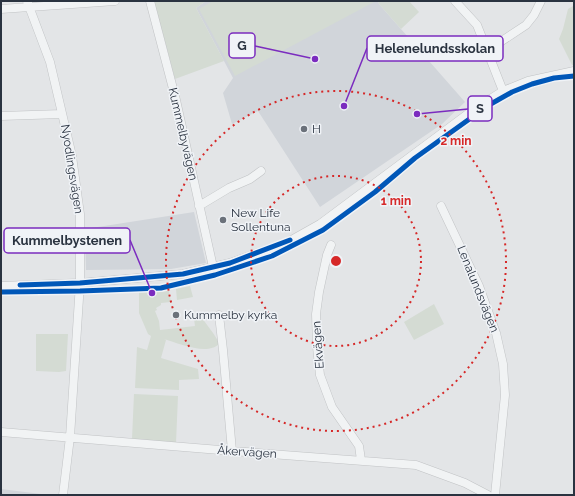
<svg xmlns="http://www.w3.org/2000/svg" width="575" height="496" font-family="Raleway,sans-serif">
  <rect width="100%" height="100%" fill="#e3e5e7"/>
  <path fill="#d1d5da" d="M206,1h172l1,3 86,98 -23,22 -122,83 -62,-96 -26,13 -9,-31 10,-15 -37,-70z
    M194,212l12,51 -35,6 -85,1 -1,-41z
    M1,489l48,6h-48z"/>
  <path fill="#d4dbd3" d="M154,1h52l-10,7 28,53 -49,18z
    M213,1h163l-141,75 -36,-67z
    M378,1h31l10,11 -18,17 -22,-25z
    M574,1v64h-2l-13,-26 4,-10 5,-20 5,-3z
    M190,286l3,11 -16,3 -1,-11z
    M169,291l2,11 -10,1v2l-5,3 1,2 -2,1 4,10 1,9 35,-4 -1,-7 8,-1c4,6 16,20 17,26 -12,12 -41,-1 -55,-5l2,1 -5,18 37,11 1,10 -20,1v10l-44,-2 2,-41 10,3 4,-14 -3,-2 -9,-21v-21z
    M434,304l10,20 -30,16 -10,-18z
    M36,334h32l-2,37 -7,1 -23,-1z
    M134,394l44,2 -2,47 -44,-4z"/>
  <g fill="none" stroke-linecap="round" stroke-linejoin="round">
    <defs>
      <path id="minor" d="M27,1l23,61 22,94 8,58v69l-10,154 -7,58
        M150,1l26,99 37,167
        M455,1l22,24 26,66
        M1,9l114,-8
        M488,50l38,-25 8,-10 7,-14
        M1,116l61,-2
        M199,206l30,-18 21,-9 11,-8
        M441,206l38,80 17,47 7,31 2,31 -10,100
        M331,245l-4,10 -8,37 -3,22 1,33 3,28 12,32 27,39 2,14
        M1,286l79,-3 103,-9 47,-11 58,-21 32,-18 153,-114 30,-19 25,-10 46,-10
        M219,315l4,35 9,101
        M1,432l231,19 184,14 49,18 23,12"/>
    </defs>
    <use href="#minor" stroke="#c1c3c5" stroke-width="9"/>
    <use href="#minor" stroke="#f1f3f4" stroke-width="8"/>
    <path stroke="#cbcdcf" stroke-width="2" stroke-dasharray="2 4" stroke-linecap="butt" d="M1,494l4,1"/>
    <defs>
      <path id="cycleway" d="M20,285l60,-2 103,-9 47,-11 60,-23
        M1,292l79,-1 81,-3 54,-13 57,-19 51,-26 52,-38 40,-34 74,-53 23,-13 20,-8 22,-6 20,-2"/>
    </defs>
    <use href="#cycleway" stroke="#f0f3f7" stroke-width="8"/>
    <use href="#cycleway" stroke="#0057b8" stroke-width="5"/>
  </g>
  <g fill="none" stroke="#d62828" stroke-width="2" stroke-dasharray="2 4">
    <circle cx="336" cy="261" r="85"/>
    <circle cx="336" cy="261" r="170"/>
  </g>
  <g fill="#6b717a" stroke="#f0f3f7" stroke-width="1.5">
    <circle cx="304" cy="129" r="4"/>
    <circle cx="223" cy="220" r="4"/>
    <circle cx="176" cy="315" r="4"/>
  </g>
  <g text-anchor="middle" stroke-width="3" stroke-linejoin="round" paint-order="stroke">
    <g font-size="12" fill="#2a3340" stroke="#f0f3f7" text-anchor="start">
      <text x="312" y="133">H</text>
      <text x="231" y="217">New Life<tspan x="231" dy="14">Sollentuna</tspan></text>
      <text x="184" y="319">Kummelby kyrka</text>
    </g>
    <g font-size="12" fill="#2a3340" stroke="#f0f3f7">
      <text transform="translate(183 134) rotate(77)" y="4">Kummelbyvägen</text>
      <text transform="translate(72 169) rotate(81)" y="4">Nyodlingsvägen</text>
      <text transform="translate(478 289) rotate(68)" y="4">Lenalundsvägen</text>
      <text transform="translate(318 345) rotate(-94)" y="4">Ekvägen</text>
      <text transform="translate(247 452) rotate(4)" y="4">Åkervägen</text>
    </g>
  </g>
  <circle cx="336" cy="261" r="6" fill="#d62828" stroke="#f0f3f7" stroke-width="2"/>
  <g font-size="12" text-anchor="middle" font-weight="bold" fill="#d62828" stroke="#f0f3f7" stroke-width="3" stroke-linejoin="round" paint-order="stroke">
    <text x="456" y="145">2 min</text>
    <text x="396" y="205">1 min</text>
  </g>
  <path fill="none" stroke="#7b2cbf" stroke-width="1.5" d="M315 59L255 46M344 106L367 48M417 114L468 109M152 293L130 240"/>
  <g fill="#7b2cbf" stroke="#f0f3f7" stroke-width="1.5">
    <circle cx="315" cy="59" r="4"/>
    <circle cx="344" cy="106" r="4"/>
    <circle cx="417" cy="114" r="4"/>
    <circle cx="152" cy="293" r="4"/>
  </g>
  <g fill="#f0f3f7" stroke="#7b2cbf" stroke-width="1.5">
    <rect x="229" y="33" width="26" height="25" rx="4"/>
    <rect x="367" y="36" width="136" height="25" rx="4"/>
    <rect x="468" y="96" width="24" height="25" rx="4"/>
    <rect x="4" y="228" width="126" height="25" rx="4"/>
  </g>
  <g font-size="13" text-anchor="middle" font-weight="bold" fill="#2a3340">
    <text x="242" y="50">G</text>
    <text x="435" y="53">Helenelundsskolan</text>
    <text x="480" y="113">S</text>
    <text x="67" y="245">Kummelbystenen</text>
  </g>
  <rect width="575" height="496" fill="none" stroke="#2a3340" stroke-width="4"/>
</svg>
